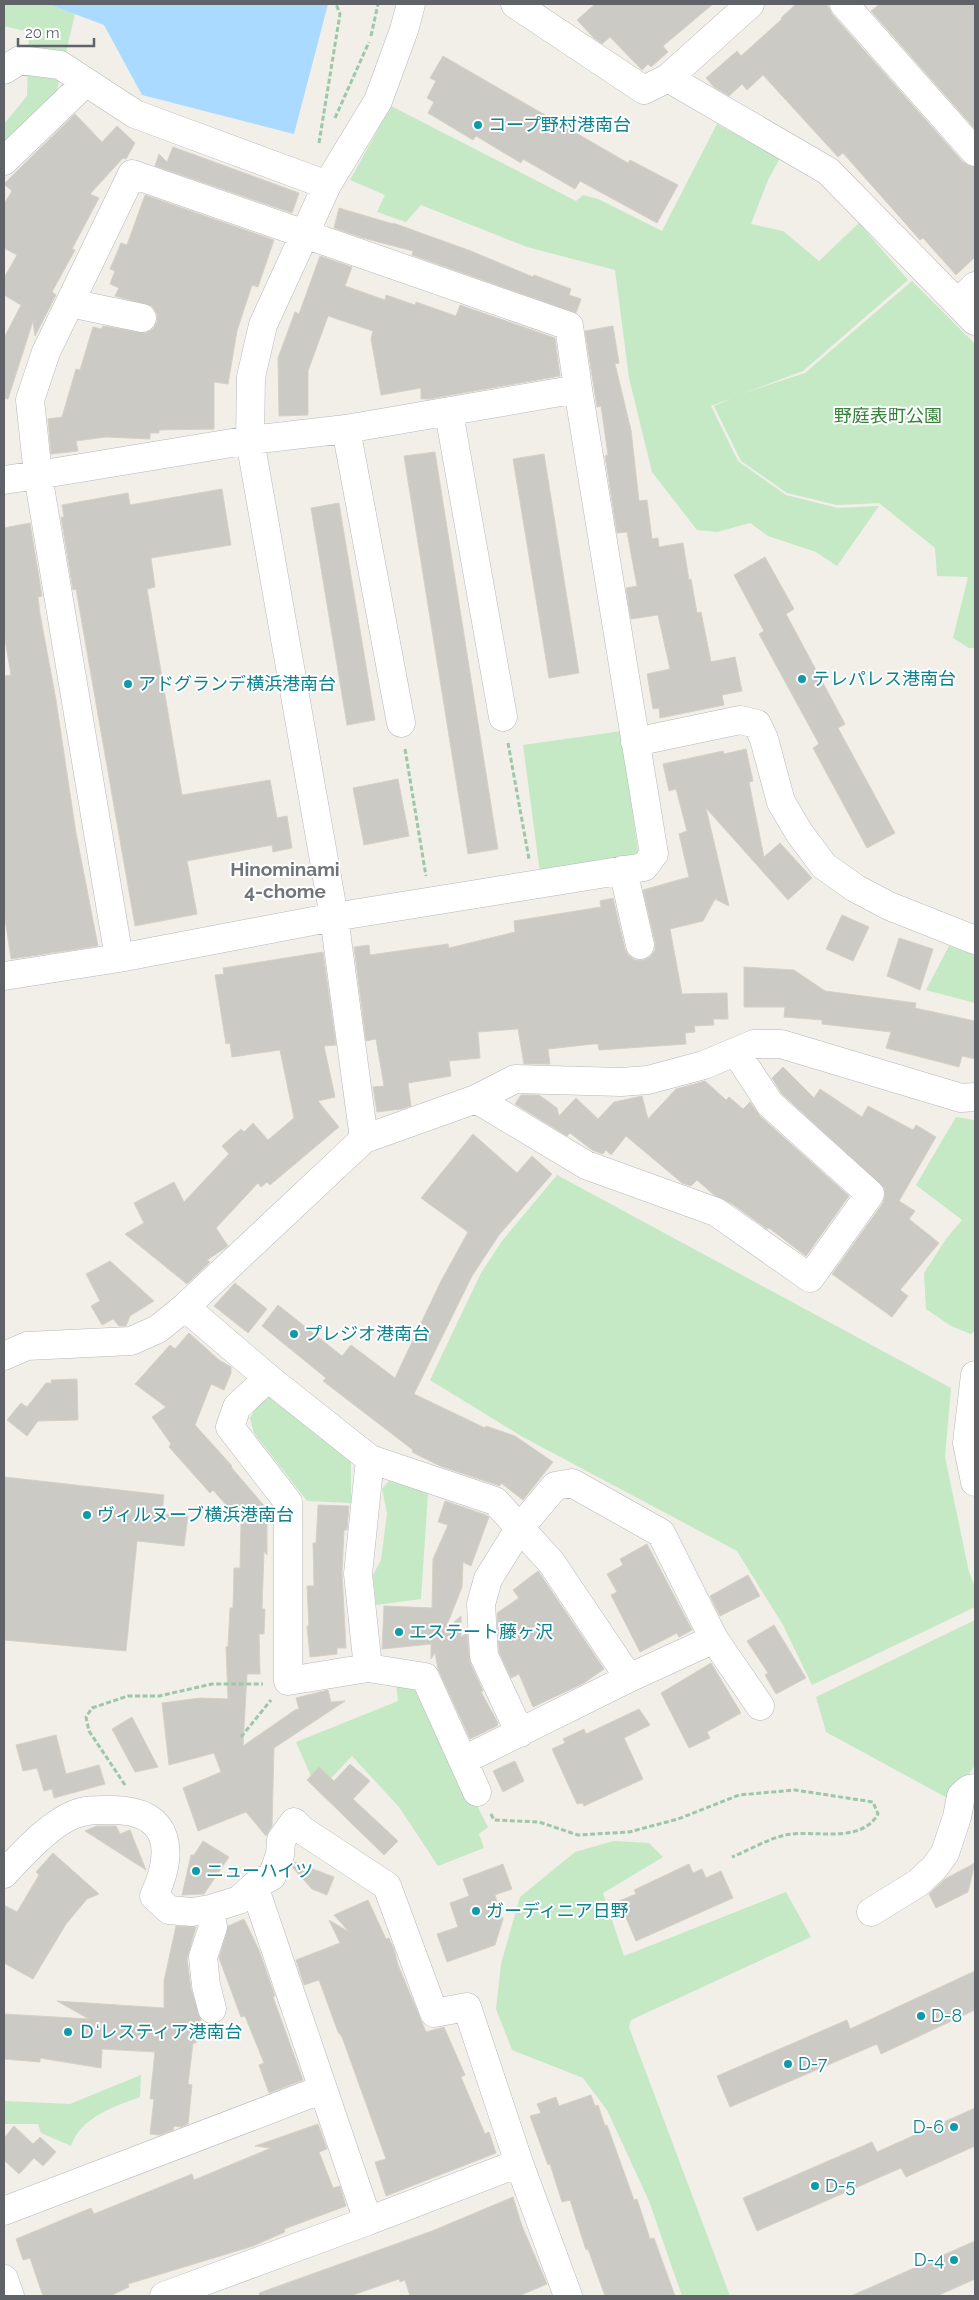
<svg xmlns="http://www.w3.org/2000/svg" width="979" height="2300" font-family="Raleway,'Noto Sans JP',sans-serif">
  <rect width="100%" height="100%" fill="#f1efe8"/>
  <path fill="#c5e8c5" d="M4,4h44l27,10 -19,80 -52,51v-21l23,-28 2,-64 -25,-6z
    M391,106l185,95 7,-6 15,4 64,32 55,-107 63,34 -12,22 -17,44 32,7 36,30 40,-38 49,57 -105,91 -59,22 61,-20 107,-92 63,63v304h-6l-16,-10 15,-61 -31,-1 -2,-28 -56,-45 -42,2 -50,-12 -46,-32 -27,-55 18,-8 -21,8 27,55 48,34 52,13 41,-2 -42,60 -21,-14 -48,-16 -18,-13 -33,9 -20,-2 -45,-58 -23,-94 -14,-108 -88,-23 -106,-42 -15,17 -29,-10 8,-17 -35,-15z
    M622,731l16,121 -8,8 -90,13 -17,-128z
    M949,946l26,9v48l-49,-13z
    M956,1117l18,3 1,211 -4,3 -20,-8 -25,-17 -2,-36 22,-34 16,-19 -46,-35z
    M557,1175l394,213 -6,69 24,115 6,15v20l-163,78 -29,-60 -46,-74 -216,-115 -91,-56 51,-107 21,-32z
    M264,1393l54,39 33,28v43l-44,-2 -53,-68 -4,-15z
    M389,1481l39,12 -7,106 -45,6 -3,-30 8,-15 6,-47 -5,-24z
    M975,1620v145l-24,35 -125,-68 -10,-35z
    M396,1684l19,2 73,141 -9,7 5,14 -46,18 -39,-59 -47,-51 -34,36 -22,-50 102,-41z
    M614,1841l35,2 14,14 -60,36 21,63 162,-64 25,45 -180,83 -2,7 101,269h-48l-33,-95 -42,-91 -24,-32 -71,-28 -16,-41 5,-45 19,-67 55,-45z
    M141,2075l-1,22c-27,10 -59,20 -69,49l-30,-13 -3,-9h-34v-23l66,3z"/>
  <path fill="#aadaff" d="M48,4h280l-34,130 -152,-39 -38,-70z"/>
  <path fill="#cccac5" stroke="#d6d1c6" d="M595,4h118l-50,42 5,6 -17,15 -3,-3 -6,6 -32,-33 -8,7 -8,-6 -17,-18z
    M796,4h31l5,10 131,148 12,5v90l-19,18 -33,-37 -3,2 -77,-87 -5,4 -75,-82 -16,15 -5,-6 -13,12 -15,-9 -8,-9 31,-27 4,5 41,-37 -1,-1z
    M880,4h95v125l-104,-118z
    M443,56l185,107 2,-3 48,25 -21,38 -77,-42 -5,8 -52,-30 -2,4 -45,-27 -3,4 -45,-27 6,-11 -7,-4 9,-17 -6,-3z
    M75,114l27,28 15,-16 18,17 -9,16 -3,-1 -33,36 9,4 -27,51 3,1 -23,42 4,3 -21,41 -2,-15 -25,78 -4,-1v-60l17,-33 -17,-10v-17l13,-23 -13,-7v-44l8,-13 -8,-7z
    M173,147l126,46 -7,20 -137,-47 4,-12 8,8z
    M145,195l129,45 -16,47 -6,-2 -15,46 -9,53 -14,-2v47l-55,1v3h-9v6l-44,-2 -30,4 2,10 -27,3 -3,-35 14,-2 14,-48 4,1 13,-43 8,2 2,-3 43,7 7,-4 4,-7v-8l-5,-8 -37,-10 4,-8 -9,-4 5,-13 -5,-2 11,-26 6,2z
    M339,208l54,16v-1l78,28 62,26 1,-2 37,14 -2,6 12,4 -5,14 -164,-58 1,-4 -50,-13 -29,-10z
    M320,256l32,11 -7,19 40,14 1,-5 29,10 1,-3 40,14 4,-11 95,33 5,38 -131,23h-8v-11l-40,7 -10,-56 2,-8 -45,-15 -20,55v44l-29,1 -1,-58 17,-46 4,2z
    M613,326l6,37 -4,1 16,66 8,71 8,-1 5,39 6,-1 1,9 24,-4 6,37 2,-1 6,34 4,-1 10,50 24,-5 7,34 -20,4 2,10 -64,13 -1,-10 -6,1 -6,-35 23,-5 -12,-54 -27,4 -5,-31 11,-2 -10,-54 -10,1 -12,-77 3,-1 -7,-49 -4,1 -12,-76z
    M435,452l63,397 -30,5 -64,-398z
    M544,454l35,219 -30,5 -36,-219z
    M222,489l9,56 -80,13 4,29 -8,2 35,206 88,-15 7,38 10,-2 5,32 -19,4 -1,-7 -85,16 10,53 -62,12 -59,-337 -3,1 -12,-73h3l-2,-12 66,-12 2,12z
    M339,503l36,217 -28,5 -36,-217z
    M30,523l12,73 -4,1 2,17 16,86 20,133 22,113 -87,13 -7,-47v-236l7,-1 -7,-41v-106z
    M765,557l29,52 -8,5 59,110 -7,4 57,105 -28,15 -54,-100 6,-4 -60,-110 5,-3 -30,-56z
    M746,749l7,32 -4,1 15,75 16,-14 32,35 -24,22 -82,-92 23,98 -14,-7 -12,22 -33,8 12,65 45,-1 1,26h-15l1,6 -20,1 1,6 -10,1 1,11 -87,6 -1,-6h-5l-45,5 2,15h-26l-6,-35 -40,3 2,26 -31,3 2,15 -43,7 3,23 -10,3 -24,3 -4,-25 11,-1 -8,-47 -10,2 -12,-94 15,-2 1,10 78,-11 1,4 66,-16 -1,-11 87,-14 -1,-6 13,-3 12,51 3,6 7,5h9l6,-3 5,-7v-8l-12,-52 46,-13 -10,-43 8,-3 -11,-42 -7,2 -6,-27 60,-13 1,3z
    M398,779l11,57 -45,9 -11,-57z
    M842,915l27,12 -16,34 -27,-12z
    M899,938l34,11 -13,41 -33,-14z
    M323,952l13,93 -12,1 11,51 -17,4 21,26 -69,58 -3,-3 -6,5 -3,-4 -42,45 12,18 -21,14 3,2 -23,22 -62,-50 19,-11 -10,-20 40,-21 10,20 45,-48 -7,-8 19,-17 3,3 9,-9 15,17 26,-22 -14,-68 -48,7 -2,-14 -4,1 -11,-69 9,-1 -1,-6z
    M744,967l50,3 31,21 91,12 -1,5 60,13v38l-13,-3 -3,11 -73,-19 5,-16 -69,-8v-4l-38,-3 1,-10h-41z
    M783,1067l31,31 6,-9 42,28 6,-11 45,24 3,-5 20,12 -37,64 16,10 -6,8 30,24 -39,47 8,6 -16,21 -60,-43 51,-71 2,-7 -1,-8 -102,-94 -10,-16z
    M705,1081l21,19 3,-3 14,12 7,-7 10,14 89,80 -43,60 -37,-28 -2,1 -35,-25 -18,-9 -17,-15 -6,6 -9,-3 -56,-47 -15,19 -5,-5 -3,4 -11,-4 -22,-17 -3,3 -52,-32 6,-9h18l18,13 2,8 17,-18 22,21 16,-17 28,-6 6,23 28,-30z
    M473,1134l44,39 15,-17 20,18 -53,61 -27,41 -58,118 71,34 1,-2 29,10 38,26 -30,38 -22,-17 -1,3 -60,-20 -28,-14 1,-2 -90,-69 3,-3 -64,-52 16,-21 64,51 9,-11 44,33 46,-97 27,-49 -47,-34z
    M110,1261l44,40 -24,15 -4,10h-7l-6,-7 -11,6 -11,-19 9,-5 -14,-27z
    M235,1283l32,26 -19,24 -34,-27z
    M189,1333l30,27 12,7v6l-7,17 -13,-6 -16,41 37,41 -1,1 36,42v46l-3,-4 -2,58h3l-1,25h-5l1,40h-13l-4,72 52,-36 4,-1 -3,-11 32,-8 3,12 14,-1 -71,47 -2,78 -6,10 -20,-24 -48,19 -15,-43 38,-16 -7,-19 -45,12 -7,-62 38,-5 28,1 -2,-52 2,-1 2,-38h3l1,-40h6l1,-46 -28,-32 -3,3 -41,-46 2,-3 -19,-27 14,-10 -31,-23 35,-39 5,4z
    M77,1379l1,41 -40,1 -11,15 -20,-16 14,-17 6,4 19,-24h6l-1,-3z
    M4,1477l160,18 -2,19 26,2 -4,30 -47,-5 -11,110 -122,-11z
    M445,1501l41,14 3,2 -18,49 -8,-4 -1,25 -17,43 16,-14v21l6,-4 3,29 13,29 -2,1 17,31 -1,3 -27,13 -32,-70 -3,-16 -4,6v-15l-49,5 2,-43 48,2 1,-49 15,-34 -10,-3z
    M318,1505l31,1 -2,24h-3l-2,43 4,75h-9v6l-27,3 -3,-31h2l-2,-40h7l-1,-43h3z
    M647,1544l45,86 -13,7 -2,-4 -37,19 -29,-57 6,-3 -10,-18 16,-9 -3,-6z
    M538,1571l66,98 -20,14 -51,24 -14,-33 -8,4 -12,-26 -2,-39 22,-15 -6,-8z
    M748,1575l12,21 -40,20 -10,-20z
    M774,1625l32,53 -30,16 -11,-19 3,-2 -21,-32z
    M711,1663l30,50 -34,19 3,6 -21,10 -28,-55z
    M639,1709l11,16 -26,13 19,41 -59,27 -1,-3 -6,1 -25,-55 13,-6 -2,-4 21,-10 2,5z
    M132,1717l26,50 -23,5 -23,-43z
    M56,1735l10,39 33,-9 6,19 -51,14 -2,-9 -8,2 -7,-23 -14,3 -7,-26z
    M515,1761l9,20 -21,11 -10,-21z
    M350,1764l20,17 -17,18 45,42 -14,14 -77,-75 12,-13 15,14z
    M97,1826h19l4,8 10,-4 16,40 -61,-39z
    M203,1841l26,16 -25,37 -22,1 9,-40h3z
    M53,1853l46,41 -12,5 -21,25 -33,55 -29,-16v-58l13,7 22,-37 -3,-3z
    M294,1862l40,15 -7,18 -15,-6 -20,-22z
    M975,1863l-7,29 -32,16 -7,-14 16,-15z
    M503,1864l9,25 -17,6 8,24 -8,26 -48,17 -10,-28 21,-7 -8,-24 19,-7 -6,-17z
    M689,1864l4,9 9,-4 4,9 15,-7 12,27 -97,43 -17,-40 17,-7 -2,-4z
    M368,1900l18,39 3,-1 5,11 4,16 28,67 18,-5 21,48 -4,2 24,57 4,-2 7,21 -110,43 -11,-34 11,-3 -44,-122 -4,-5 -19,-52 -15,5 -8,-25 44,-17 -11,-23 20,12 -15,-17z
    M244,1919l15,31 16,46 -2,1 30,83 -34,13 -10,-28 5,-2 -19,-47 -4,1 -22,-59 9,-32z
    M176,1926l20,1 -9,32 4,30 10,31 -5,23h-3l-5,41 4,1 -4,39 -7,3 -7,-1 -1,4 -13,5 -10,-1 4,-35h-4l5,-47 -53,-3 -1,19 -61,-10v4l-36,-3v-45l85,5 -32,-18 107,7v-27z
    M975,1971v39l-94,44 -4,-10 -147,63 -13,-31 130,-56 3,9z
    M591,2095l4,11 3,-1 7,21 2,-1 27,75 3,-1 13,40 4,-1 21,58h-70l-17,-47 -2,1 -16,-50 -8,2 -12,-38 -2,1 -18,-49 11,-3 -4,-9 19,-7 3,9z
    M975,2108v38l-69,31 -5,-9 -144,63 -14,-33 129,-56 5,10z
    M318,2124l9,25 -8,3 14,36 7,-2 6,20 -62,23 1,3 -32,14 -125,38 1,3 -19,9h-67l-13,-38 -7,2 -7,-21 75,-31 3,6 98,-40 2,6 77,-32 -16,-2z
    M14,2126l19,18 7,-7 16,15 -13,14 -9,-8 -15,16 -15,-14v-22z
    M513,2197l9,29 25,58 -28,12h-109l-5,-16 -5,2 -1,-3 -49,17h-90l-1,-3 173,-62z
    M975,2241v38l-38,17h-86z"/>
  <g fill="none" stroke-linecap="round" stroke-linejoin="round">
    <defs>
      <path id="minor" d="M515,4l129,86 24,-12 82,-74
        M844,4l131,148
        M4,70l16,-10 40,5 75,49 192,71
        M668,78l160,93 147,150
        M4,161l81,-78
        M959,302l16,-16
        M70,303l72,15
        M449,413l54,304
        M346,429l55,294
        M4,480l34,-5 212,-35 96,-11 232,-40 -9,-63 -437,-152 -86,178 -16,48 8,75 81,483
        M635,742l105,-22 17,4 7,15 17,63 19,32 24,32 31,22 34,18 86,34
        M623,870l17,75
        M4,976l115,-18 215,-41 310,-50 10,-13 -76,-465
        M476,1099l110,66 130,47 94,66 60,-84 -100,-90 -34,-52
        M364,1139l-30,-222 -84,-477 1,-63 12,-52 64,-140 51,-84 26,-71 7,-26
        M185,1307l83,71 102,81 125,42 56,61 78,116
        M4,1356l23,-10 104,-5 27,-12 27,-22 179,-168 112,-40 39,-20 106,3 27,-2 56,-15 50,-21h27l180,54 14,-1
        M975,1375l-8,68 8,39
        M268,1378l-31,29 -7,20 58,75v179l80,-13 57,9 52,115
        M368,1668l-10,-94 12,-115
        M520,1733l-36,-77 -3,-52 7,-25 31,-50 36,-43 17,-3 89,50 53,106 46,67
        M464,1760l165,-82 85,-39
        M4,1874c17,-19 46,-50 69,-59 13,-6 27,-5 41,-5 58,1 60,43 40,86l15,14 23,2 18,-3 29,-9 15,-14 18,-10 8,-21 1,-15 13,-18 8,8 85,56 47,127 33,-6 52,156 49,133
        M254,1886l69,203
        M210,1909l3,18 -10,30 3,28 6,24
        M871,1912l47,-29 16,-15 11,-15 12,-36 4,-21 8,-7 6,-1
        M4,2211l319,-122 45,132 -204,75
        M368,2221l151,-58
        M4,2279l6,17"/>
    </defs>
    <use href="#minor" stroke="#b5b8bc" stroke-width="29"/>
    <path stroke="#9cc7a9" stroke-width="3" stroke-dasharray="5 2.5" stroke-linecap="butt" d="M371,36l7,-32
      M335,118l34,-76
      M319,143l21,-129 -4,-10
      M508,743l21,116
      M405,749l21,127
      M241,1737l30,-37
      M125,1785l-36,-54 -3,-14 6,-9 36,-12h31l53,-12h51
      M491,1814l3,6 45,2 39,13 51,-3 49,-13 61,-24 56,-5 78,12 5,12c-18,31 -63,15 -93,21 -17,4 -36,15 -53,22"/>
    <use href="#minor" stroke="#fff" stroke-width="28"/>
  </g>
  <g fill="#0f9aa8" stroke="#fff" stroke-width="2">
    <circle cx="478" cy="125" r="5"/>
    <circle cx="802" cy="679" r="5"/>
    <circle cx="128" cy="684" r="5"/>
    <circle cx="294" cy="1334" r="5"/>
    <circle cx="87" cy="1515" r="5"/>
    <circle cx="399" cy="1632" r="5"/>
    <circle cx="196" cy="1871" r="5"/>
    <circle cx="476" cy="1911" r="5"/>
    <circle cx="921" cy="2016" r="5"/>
    <circle cx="68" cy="2032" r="5"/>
    <circle cx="788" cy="2064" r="5"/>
    <circle cx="954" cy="2127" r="5"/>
    <circle cx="815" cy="2186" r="5"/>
    <circle cx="954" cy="2260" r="5"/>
  </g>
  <g text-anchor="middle" stroke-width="4" stroke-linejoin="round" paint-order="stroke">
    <g font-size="18" fill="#0d838f" stroke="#fff" text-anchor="start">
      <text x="488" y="131">コープ野村港南台</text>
      <text x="812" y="685">テレパレス港南台</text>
      <text x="138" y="690">アドグランデ横浜港南台</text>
      <text x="304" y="1340">プレジオ港南台</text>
      <text x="97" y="1521">ヴィルヌーブ横浜港南台</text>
      <text x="409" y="1638">エステート藤ヶ沢</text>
      <text x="206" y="1877">ニューハイツ</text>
      <text x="486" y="1917">ガーディニア日野</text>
      <text x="931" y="2022">D-8</text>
      <text x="78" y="2038">Ｄ‘レスティア港南台</text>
      <text x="798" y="2070">D-7</text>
      <text x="944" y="2133" text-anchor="end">D-6</text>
      <text x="825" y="2192">D-5</text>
      <text x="944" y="2266" text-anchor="end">D-4</text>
    </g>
    <g font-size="18" fill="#348238" stroke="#fff">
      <text x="888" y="422">野庭表町公園</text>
    </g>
    <g font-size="19" font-weight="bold" fill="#70757a" stroke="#fff">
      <text x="285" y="876">Hinominami<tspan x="285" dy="22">4-chome</tspan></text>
    </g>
  </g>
  <rect width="979" height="2300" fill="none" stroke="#5f6368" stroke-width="10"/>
  <path d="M18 38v8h76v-8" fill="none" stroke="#5f6368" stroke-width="2.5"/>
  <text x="25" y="38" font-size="15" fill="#5f6368" stroke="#ffffff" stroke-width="4" paint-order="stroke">20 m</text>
</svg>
